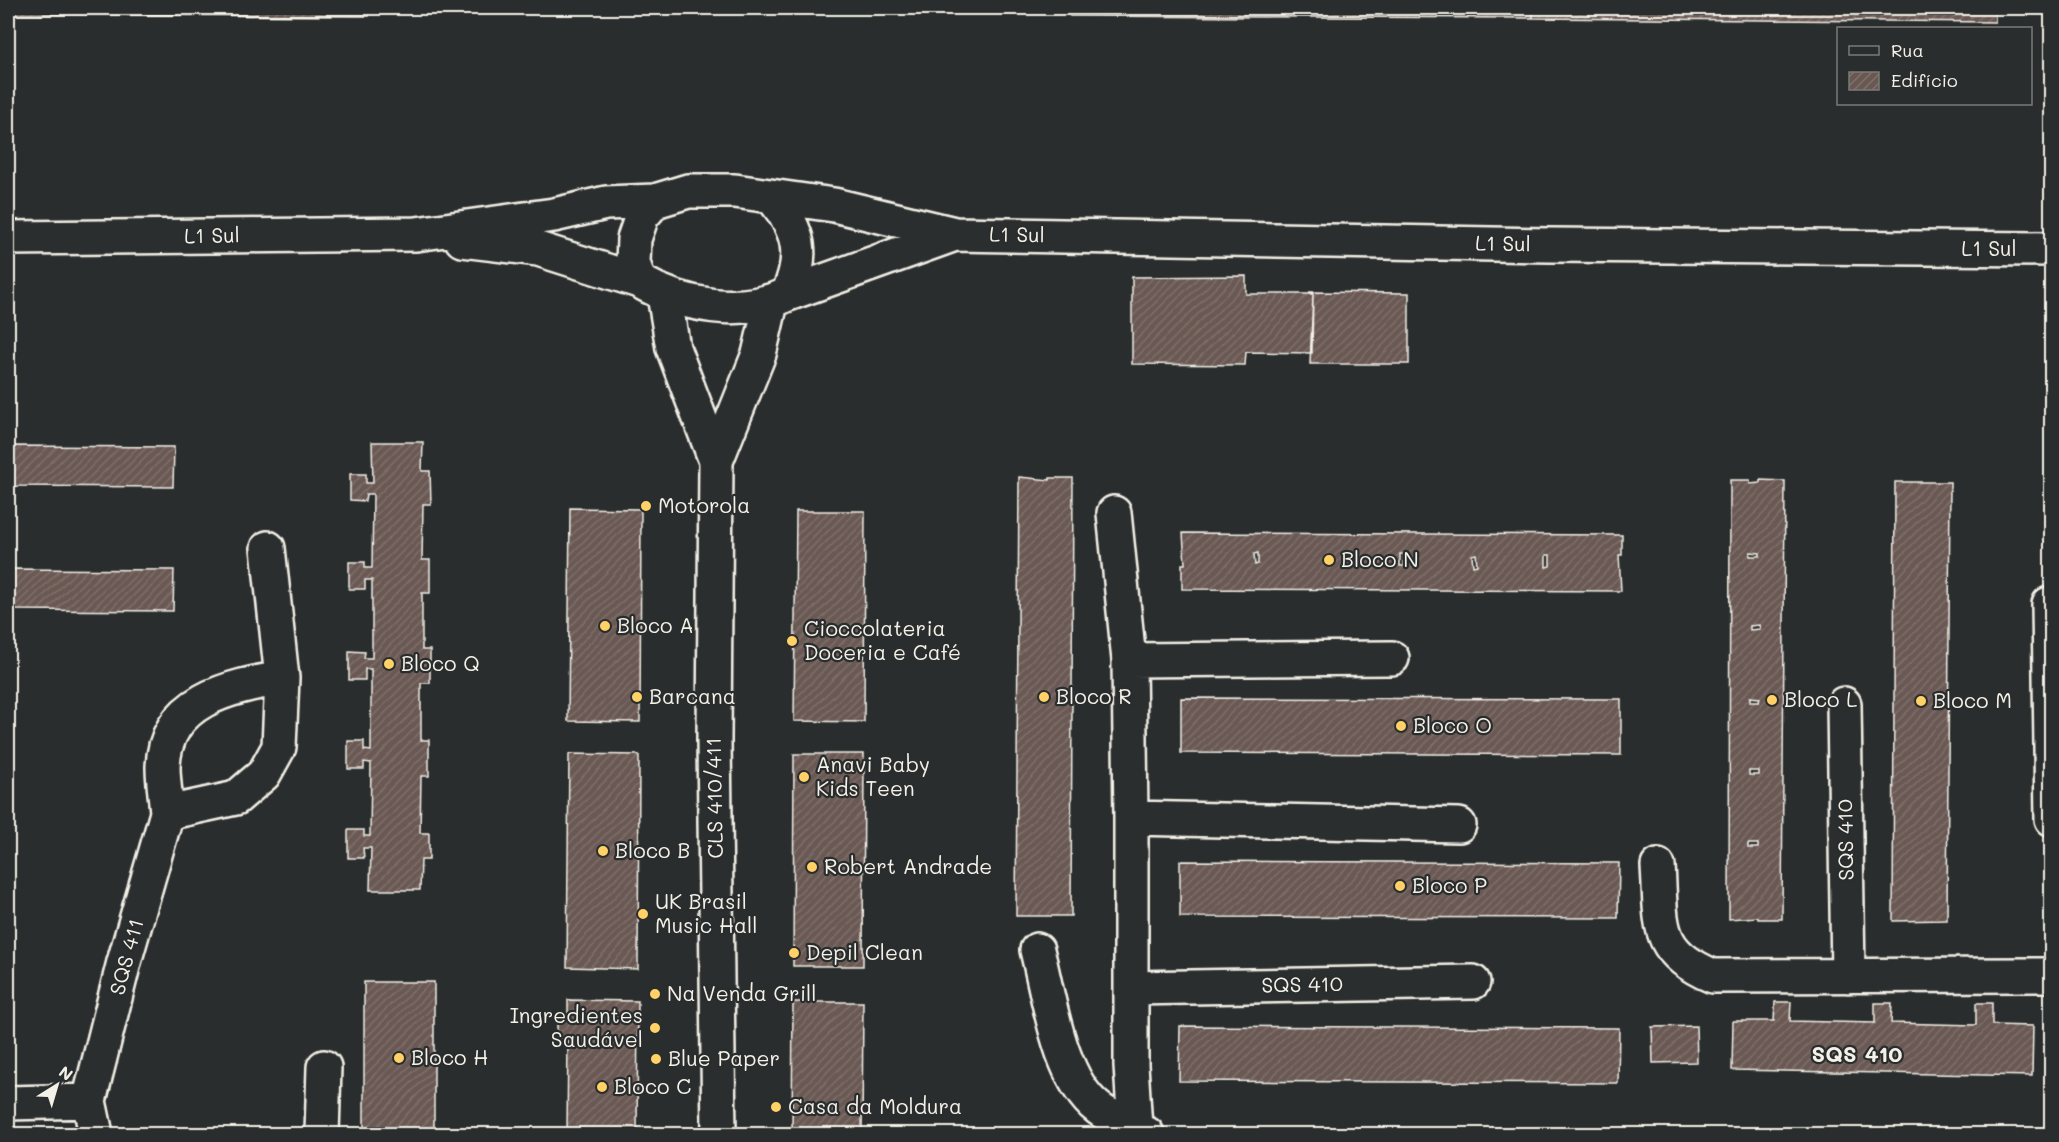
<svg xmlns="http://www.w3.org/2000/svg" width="2059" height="1142" font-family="Mali,sans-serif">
  <defs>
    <pattern id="building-hatch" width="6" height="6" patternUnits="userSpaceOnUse" patternTransform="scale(1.5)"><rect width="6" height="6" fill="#695852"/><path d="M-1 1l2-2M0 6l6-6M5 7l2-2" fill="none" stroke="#7f706b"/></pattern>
  </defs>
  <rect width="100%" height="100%" fill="#2a2d2e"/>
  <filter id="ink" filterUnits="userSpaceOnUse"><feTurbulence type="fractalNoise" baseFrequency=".0167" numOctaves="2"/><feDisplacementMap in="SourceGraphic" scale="12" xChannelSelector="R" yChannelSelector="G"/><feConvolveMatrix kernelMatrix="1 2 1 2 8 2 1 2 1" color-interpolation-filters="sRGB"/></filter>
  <g filter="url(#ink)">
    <path fill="url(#building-hatch)" stroke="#f4f1e8" stroke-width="1.5" fill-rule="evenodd" d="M8,8h361v8l-361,-2z
      M1070,8h463v10l-463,-2z
      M1533,8h462v14l-462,-4z
      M1246,276v18h67l-1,59 -66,-1 -1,13 -113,-1v-87z
      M1309,292l100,1v71h-99l3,-70z
      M372,442h51l-1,29h8l1,33h-8l-1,56h8v33h-8v57h8v33h-9v57h8v36h-8l-1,57h9v27h-8l-1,30h-50l1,-42h-8l1,10h-16v-28h16v6h6l1,-73 -7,-1v7h-16v-28h16v9l7,1v-82h-6v11h-16v-29l16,1 -1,6h8v-78h-7v9h-16v-27h16v6h7l1,-74h-7l-1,7 -15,-1v-26h16v9h7z
      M8,446l166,1 -1,40 -165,-1z
      M1019,477l31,3v-2h23l-2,438h-55z
      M1730,480h20v4l10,-1v-3l25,1 -3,438h-24v-2l-29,2zM1750,552l10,1v3h-10zM1759,625l1,4 -10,1v-4zM1750,697l10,1 -1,4h-9zM1749,771h10v4h-10zM1748,844h10v4h-10z
      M1895,482h55l-3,438 -54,1z
      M570,508l71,1 -1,213 -72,-1z
      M796,511h69l-1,211 -70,-1z
      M1183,533l439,2v20h-3l2,36 -439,-2v-25h3zM1258,553v11l-3,1 -1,-11zM1400,554h4v12h-4zM1476,554l1,11 -4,1 -1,-11zM1546,555h4v11l-4,1z
      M8,569l166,1 -1,41 -165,-1z
      M1181,698l440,1v56l-440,-2z
      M569,754l70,1 -1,214 -71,-2z
      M794,754h70l-1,212h-70z
      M1180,861l439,2 -1,55 -438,-1z
      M364,982h70v152h-70z
      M568,1000l70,1 -1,133h-70l1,-95 -11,-1v-19h11z
      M793,1002h70l-1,132h-70z
      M1775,1002h16l-1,19 85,2v-20h17l-1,20 85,2v-22h16v22l41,1 -1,50 -300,-6 1,-49h41z
      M1180,1026l439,2 -1,55 -439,-2z
      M1696,1026l1,36 -44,1 -1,-36z"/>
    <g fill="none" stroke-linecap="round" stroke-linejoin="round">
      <defs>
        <path id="minor" d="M1114,513l15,147
          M268,548l14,130 -3,69 -15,27 -28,24 -69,15c-1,-15 -4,-31 -4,-46 2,-67 66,-80 119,-89
          M2052,604h-3l3,215
          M1844,704l4,272
          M1131,818l-2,-158 263,-2
          M1658,866c4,57 -5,85 55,110l339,-1
          M1037,950c12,47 22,128 61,158 11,9 26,14 37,20v6
          M1131,988l342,-6
          M89,1101l7,33
          M8,1103l81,-2 35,-139 43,-149
          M322,1134l2,-67
          M1147,1134l-12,-6 -4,-63v-247l328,7"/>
        <path id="tertiary" d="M773,198c27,33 32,57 15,96 -47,23 -105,12 -149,-13l-6,-18 1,-24 8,-23 13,-15 33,-10h47l99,14 121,29 595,11 502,4
          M8,238l408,-4 138,-19 52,-12 49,-2
          M462,240l76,9 101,32
          M788,294l167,-60
          M664,295l9,53 43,113 -2,279 5,394
          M716,461l43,-107 12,-51"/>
      </defs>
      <use href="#minor" stroke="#f4f1e8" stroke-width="38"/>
      <use href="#tertiary" stroke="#f4f1e8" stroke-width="38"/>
      <use href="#minor" stroke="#2a2d2e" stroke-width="33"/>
      <use href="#tertiary" stroke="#2a2d2e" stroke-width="33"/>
    </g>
  </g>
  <g fill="#ffd166" stroke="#2a2d2e" stroke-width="2">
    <circle cx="646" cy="506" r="6"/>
    <circle cx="1329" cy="560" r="6"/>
    <circle cx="605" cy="626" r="6"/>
    <circle cx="792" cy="641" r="6"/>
    <circle cx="389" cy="664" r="6"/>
    <circle cx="637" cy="697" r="6"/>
    <circle cx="1044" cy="697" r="6"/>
    <circle cx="1772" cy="700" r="6"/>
    <circle cx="1921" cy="701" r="6"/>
    <circle cx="1401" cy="726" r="6"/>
    <circle cx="804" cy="777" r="6"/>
    <circle cx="603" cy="851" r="6"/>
    <circle cx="812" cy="867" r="6"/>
    <circle cx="1400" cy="886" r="6"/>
    <circle cx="643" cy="914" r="6"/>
    <circle cx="794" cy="953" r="6"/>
    <circle cx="655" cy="994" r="6"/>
    <circle cx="655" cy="1028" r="6"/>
    <circle cx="399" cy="1058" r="6"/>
    <circle cx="656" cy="1059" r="6"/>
    <circle cx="602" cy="1087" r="6"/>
    <circle cx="776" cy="1107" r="6"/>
  </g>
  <g text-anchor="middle" stroke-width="4.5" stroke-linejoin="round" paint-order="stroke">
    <g font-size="21" fill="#f4f1e8" stroke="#2a2d2e">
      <text transform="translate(1017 235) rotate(1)" y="7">L1 Sul</text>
      <text transform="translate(212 236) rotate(-1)" y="7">L1 Sul</text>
      <text transform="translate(1503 244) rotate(1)" y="7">L1 Sul</text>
      <text x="1989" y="256">L1 Sul</text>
      <text transform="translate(715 798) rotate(-91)" y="7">CLS 410/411</text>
      <text transform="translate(1846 840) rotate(-91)" y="7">SQS 410</text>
      <text transform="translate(127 957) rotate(-75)" y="7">SQS 411</text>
      <text transform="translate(1302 985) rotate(-1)" y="7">SQS 410</text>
    </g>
    <g font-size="21" fill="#f4f1e8" stroke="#2a2d2e" text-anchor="start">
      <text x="658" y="513">Motorola</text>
      <text x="1341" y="567">Bloco N</text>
      <text x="617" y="633">Bloco A</text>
      <text x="804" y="636">Cioccolateria<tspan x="804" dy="24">Doceria e Café</tspan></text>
      <text x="401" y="671">Bloco Q</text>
      <text x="649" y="704">Barcana</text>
      <text x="1056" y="704">Bloco R</text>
      <text x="1784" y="707">Bloco L</text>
      <text x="1933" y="708">Bloco M</text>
      <text x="1413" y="733">Bloco O</text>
      <text x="816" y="772">Anavi Baby<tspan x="816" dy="24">Kids Teen</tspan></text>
      <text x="615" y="858">Bloco B</text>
      <text x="824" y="874">Robert Andrade</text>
      <text x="1412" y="893">Bloco P</text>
      <text x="655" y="909">UK Brasil<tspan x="655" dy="24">Music Hall</tspan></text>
      <text x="806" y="960">Depil Clean</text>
      <text x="667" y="1001">Na Venda Grill</text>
      <text x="643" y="1023" text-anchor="end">Ingredientes<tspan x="643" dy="24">Saudável</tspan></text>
      <text x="411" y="1065">Bloco H</text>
      <text x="668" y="1066">Blue Paper</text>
      <text x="614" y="1094">Bloco C</text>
      <text x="788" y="1114">Casa da Moldura</text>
    </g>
    <g font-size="22" font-weight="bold" fill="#f4f1e8" stroke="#2a2d2e">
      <text x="1857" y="1062">SQS 410</text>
    </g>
  </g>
  <rect width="2059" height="1142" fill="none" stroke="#2a2d2e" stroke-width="30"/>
  <rect x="15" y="15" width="2029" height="1112" fill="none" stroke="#f4f1e8" stroke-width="2" filter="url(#ink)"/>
  <rect x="1837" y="27" width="195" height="78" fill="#2a2d2e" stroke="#7b7b78" stroke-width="1.5"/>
  <rect x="1849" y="46" width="30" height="9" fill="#2a2d2e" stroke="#7b7b78" stroke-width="1.5"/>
  <text x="1891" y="57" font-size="18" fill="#f4f1e8">Rua</text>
  <rect x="1849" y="72" width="30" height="18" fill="url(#building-hatch)" stroke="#7b7b78" stroke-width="1.5"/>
  <text x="1891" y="87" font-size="18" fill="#f4f1e8">Edifício</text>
  <g transform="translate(57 1085) rotate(37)" stroke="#2a2d2e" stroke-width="4.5" paint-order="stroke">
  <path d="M0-4.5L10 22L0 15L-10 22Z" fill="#f4f1e8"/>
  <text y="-9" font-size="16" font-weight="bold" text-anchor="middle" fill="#f4f1e8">N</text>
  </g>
</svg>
